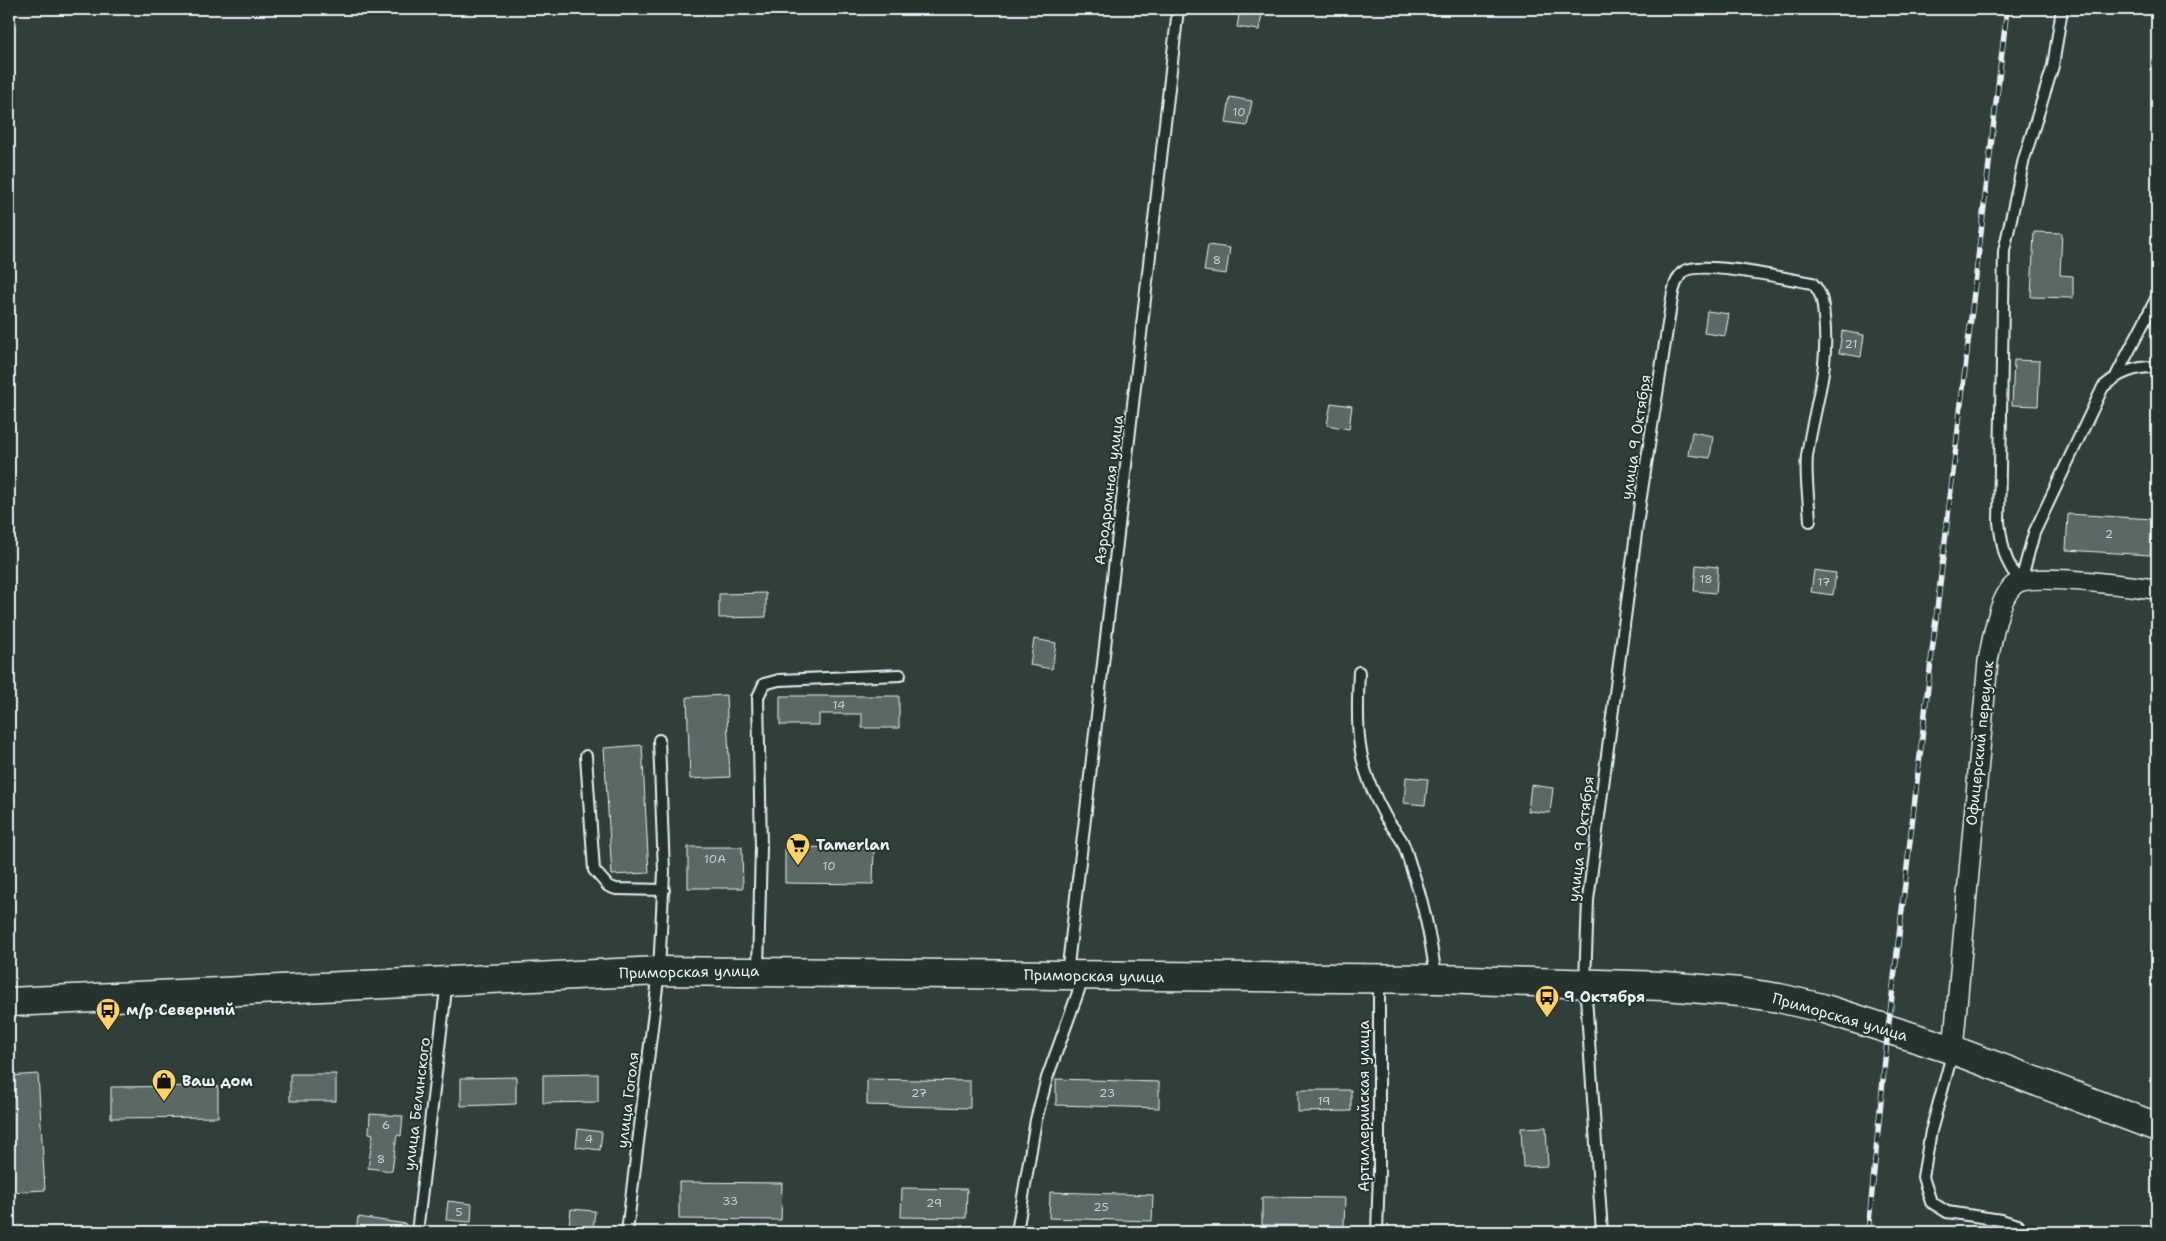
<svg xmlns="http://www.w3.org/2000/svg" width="2166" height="1241" font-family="'Shantell Sans',sans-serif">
  <rect width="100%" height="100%" fill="#323e39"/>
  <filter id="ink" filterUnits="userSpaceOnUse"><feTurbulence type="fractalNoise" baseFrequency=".02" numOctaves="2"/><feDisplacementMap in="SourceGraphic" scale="10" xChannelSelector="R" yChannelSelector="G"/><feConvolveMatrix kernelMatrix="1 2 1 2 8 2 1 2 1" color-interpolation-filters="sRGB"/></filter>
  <g filter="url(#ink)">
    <path fill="#5c6865" stroke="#e8f1f8" d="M1240,9h23l-4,21 -22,-3z
      M1230,97l22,4 -5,25 -21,-3z
      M2034,232l28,1 -2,42 13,1v22l-42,-1z
      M1208,245l22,3 -4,26 -22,-3z
      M1707,311l22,3 -4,22 -21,-3z
      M1842,331l22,4 -3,22 -22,-4z
      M2014,360l26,1 -2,45 -26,-1z
      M1331,403l21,3 -3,23 -22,-4z
      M1692,432l21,4 -3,22 -22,-3z
      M2068,514l85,5 -3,36 -84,-5z
      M1696,565l22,2 -2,26 -22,-2z
      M1814,570l22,3 -3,22 -22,-3z
      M766,593v24l-47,1v-24z
      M1034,639l22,4 -4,26 -22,-4z
      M726,695l4,82 -40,2 -3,-82z
      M780,696h119v32h-37v-14h-43v11h-39z
      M642,745l7,128 -37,2 -8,-127z
      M1406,777l22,2 -3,26 -21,-2z
      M1531,785l22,3 -3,25 -22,-2z
      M688,847h54l1,41h-55z
      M785,847l89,1 -1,36 -88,-1z
      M38,1074l7,116 -36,2v-116z
      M290,1074h46v27h-46z
      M598,1074v28l-55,1v-28z
      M516,1077v27l-55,2v-28z
      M867,1079l103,2v27l-103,-3z
      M1056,1079l103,3v26l-103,-3z
      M218,1086v31l-107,1v-31z
      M1298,1090h53v21l-53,1z
      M370,1114l33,2 -2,20 -4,-1 -5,36 -24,-3 5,-34 -4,-1z
      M1546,1127l2,39 -25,1 -2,-39z
      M578,1129l24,3 -2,18 -24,-3z
      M679,1182l103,1 -1,37 -102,-1z
      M902,1188l65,1 -1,29 -65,-1z
      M1050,1192l103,3 -1,26 -103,-3z
      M1262,1197l83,1 -1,28 -82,-1z
      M448,1201l24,3 -1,18 -25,-2z
      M571,1209l24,2 -2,18 -24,-2z
      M358,1217l48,7 -1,8h-49z"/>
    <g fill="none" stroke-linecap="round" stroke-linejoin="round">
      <defs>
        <path id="lane" d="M2117,374l40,-77
          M2021,581c-17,-17 -19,-37 -22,-59l5,-271 20,-92 29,-93 9,-57
          M2021,581l13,-48 69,-146c16,-14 32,-21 54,-20
          M1359,672c-3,58 -3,92 26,144 5,9 12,16 17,25 4,8 6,17 9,26 13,36 20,72 25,111
          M586,756l8,114 14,16 8,3 48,1
          M758,970l3,-123 -3,-150 6,-13 15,-4 121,-5
          M1067,974c36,-322 76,-643 111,-965
          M1953,1051l-22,80 -8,46 8,25 16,10 54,8 17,5 4,7
          M417,1232l30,-251
          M627,1232l32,-261 5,-99 -5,-132
          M1017,1232l19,-112 11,-42 37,-102
          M1377,1232l2,-61v-192
          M1602,1232l-17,-250 3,-82 52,-397 33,-211c2,-7 4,-15 10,-20 16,-13 105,7 129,11 10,9 11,21 12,34 6,53 -10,89 -17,139 -2,21 2,44 3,65"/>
        <path id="street" d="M1953,1050l35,-389c4,-20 10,-62 26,-76 16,-14 118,2 143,4"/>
        <path id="primary" d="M9,1002l650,-31 778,8 228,7 75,6 39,6 43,10 131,42 204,77"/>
      </defs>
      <use href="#lane" stroke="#e8f1f8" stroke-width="14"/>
      <use href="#street" stroke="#e8f1f8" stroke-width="22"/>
      <use href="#primary" stroke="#e8f1f8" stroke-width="31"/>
      <use href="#lane" stroke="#26332d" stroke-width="10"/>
      <use href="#street" stroke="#26332d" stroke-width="19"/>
      <use href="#primary" stroke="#26332d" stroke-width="28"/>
      <defs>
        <path id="rail" d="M1868,1232l20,-202 119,-1021"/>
      </defs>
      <use href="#rail" stroke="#e8f1f8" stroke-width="5.5"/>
      <use href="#rail" stroke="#26332d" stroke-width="4" stroke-dasharray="11" stroke-linecap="butt"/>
    </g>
  </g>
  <defs>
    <symbol id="supermarket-pin" viewBox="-11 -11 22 30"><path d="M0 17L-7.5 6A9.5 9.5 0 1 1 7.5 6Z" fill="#ffd166" stroke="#26332d"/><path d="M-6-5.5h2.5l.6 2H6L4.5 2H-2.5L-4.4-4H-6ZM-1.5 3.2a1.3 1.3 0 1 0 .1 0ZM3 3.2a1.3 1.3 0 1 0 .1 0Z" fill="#111"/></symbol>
    <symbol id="bus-pin" viewBox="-11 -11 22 30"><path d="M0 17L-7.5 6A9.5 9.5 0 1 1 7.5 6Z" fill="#ffd166" stroke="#26332d"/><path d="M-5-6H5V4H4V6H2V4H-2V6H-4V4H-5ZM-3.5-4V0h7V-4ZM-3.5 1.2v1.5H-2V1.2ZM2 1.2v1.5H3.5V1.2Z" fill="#111"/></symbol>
    <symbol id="shop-pin" viewBox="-11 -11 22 30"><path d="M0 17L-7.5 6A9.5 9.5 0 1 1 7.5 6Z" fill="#ffd166" stroke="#26332d"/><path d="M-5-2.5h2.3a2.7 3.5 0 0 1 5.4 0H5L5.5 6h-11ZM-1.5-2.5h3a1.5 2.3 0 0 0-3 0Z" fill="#111"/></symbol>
  </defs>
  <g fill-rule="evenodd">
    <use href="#supermarket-pin" x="784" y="831" width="28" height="38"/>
    <use href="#bus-pin" x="1533" y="983" width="28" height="38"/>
    <use href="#bus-pin" x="94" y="996" width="28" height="38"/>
    <use href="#shop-pin" x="150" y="1067" width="28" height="38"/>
  </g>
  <g text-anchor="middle" stroke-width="4" stroke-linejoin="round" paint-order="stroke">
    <g font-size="12" fill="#c5cfd3">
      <text x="1239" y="116">10</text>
      <text x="1217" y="264">8</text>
      <text x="1851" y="348">21</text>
      <text x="2109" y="538">2</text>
      <text x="1706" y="583">18</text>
      <text x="1824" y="586">17</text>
      <text x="839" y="709">14</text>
      <text x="715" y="863">10А</text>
      <text x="829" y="870">10</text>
      <text x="919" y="1097">27</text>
      <text x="1107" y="1097">23</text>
      <text x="1324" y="1105">19</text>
      <text x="386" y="1129">6</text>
      <text x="589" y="1143">4</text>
      <text x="381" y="1163">8</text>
      <text x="730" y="1205">33</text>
      <text x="934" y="1207">29</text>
      <text x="1101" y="1211">25</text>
      <text x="459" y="1216">5</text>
    </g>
    <g font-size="15" fill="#e8f1f8" stroke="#26332d">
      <text transform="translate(1636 437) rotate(-81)" y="5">улица 9 Октября</text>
      <text transform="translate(1109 490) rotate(-83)" y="5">Аэродромная улица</text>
      <text transform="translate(1980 743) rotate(-84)" y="5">Офицерский переулок</text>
      <text transform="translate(1581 839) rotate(-83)" y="5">улица 9 Октября</text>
      <text transform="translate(689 972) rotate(-1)" y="5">Приморская улица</text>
      <text transform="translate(1094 976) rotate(1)" y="5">Приморская улица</text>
      <text transform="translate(1840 1017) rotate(16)" y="5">Приморская улица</text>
      <text transform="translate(628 1100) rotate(-83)" y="5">улица Гоголя</text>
      <text transform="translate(417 1104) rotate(-83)" y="5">улица Белинского</text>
      <text transform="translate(1364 1106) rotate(-90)" y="5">Артиллерийская улица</text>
    </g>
    <g font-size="15" font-weight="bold" fill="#e8f1f8" stroke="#26332d" text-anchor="start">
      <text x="816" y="850">Tamerlan</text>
      <text x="1564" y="1002">9 Октября</text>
      <text x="126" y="1015">м/р Северный</text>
      <text x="182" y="1086">Ваш дом</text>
    </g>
  </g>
  <rect width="2166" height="1241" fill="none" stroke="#26332d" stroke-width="30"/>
  <rect x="15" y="15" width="2136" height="1211" fill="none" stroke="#e8f1f8" stroke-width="2" filter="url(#ink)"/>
</svg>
